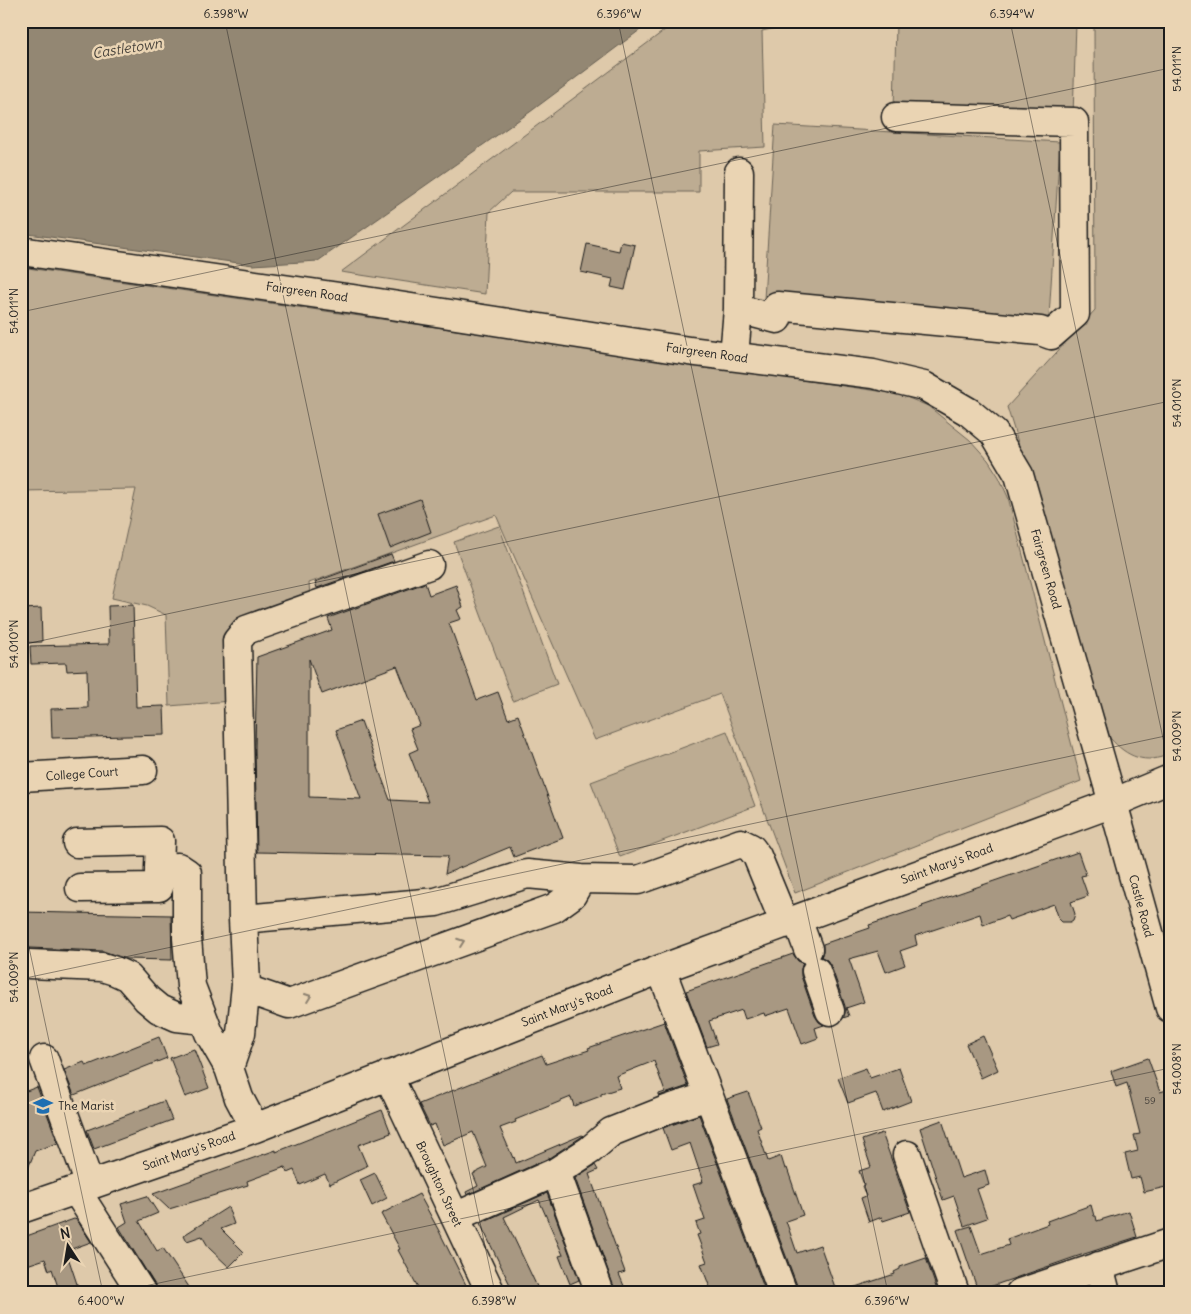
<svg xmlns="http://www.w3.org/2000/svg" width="1191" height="1314" font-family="Delius,sans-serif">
  <rect width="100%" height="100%" fill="#dec9aa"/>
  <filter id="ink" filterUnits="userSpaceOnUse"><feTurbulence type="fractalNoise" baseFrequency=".02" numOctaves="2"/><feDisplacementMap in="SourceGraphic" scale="10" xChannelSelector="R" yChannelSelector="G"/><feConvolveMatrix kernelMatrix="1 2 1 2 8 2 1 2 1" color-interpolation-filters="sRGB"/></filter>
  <g filter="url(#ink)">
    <path fill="#bdac92" stroke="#6c6457" d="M681,21h128l-47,10 3,116 -66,4v41h-188l-22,20 -4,82 -144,-22 332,-248z
      M896,21h95l85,2 -3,93 -179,-4z
      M1094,21h76v733c-25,11 -43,3 -60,-16l-103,-331 88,-97z
      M775,125l285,17 -11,175 -285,-18z
      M21,267l878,127 29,12 42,34 18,20 11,17 9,20 73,284 -286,112 -75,-199 -125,46 -99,-225 -187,68 1,13 -83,35 3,70 -61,5 -3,-91 -19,-9 -35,-8 24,-109 -115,2z
      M499,526l58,158 -44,17 -59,-159z
      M727,731l28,75 -135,51 -29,-75z"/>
    <path fill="#938773" stroke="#635c50" d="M21,21h631l-122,91 -212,149 -65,4 -232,-32z"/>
    <path fill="#a89882" stroke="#1c1c1c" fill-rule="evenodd" d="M621,242l14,3 -10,45 -14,-3 2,-8 -32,-7 6,-28 32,7z
      M420,499l11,33 -41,16 -12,-34z
      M391,554l3,7 -77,27 -2,-6z
      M425,583l4,12 27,-10 7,22 -6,3 4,9 -12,4 28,77 21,-8 10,27 10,-4 45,123 -49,19 -4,-10 -65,27 3,-18 -191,-4 -2,-104 2,-91 75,-27 -4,-12zM309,659l13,35 75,-28 23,59 -10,4 8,20 -9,4 19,49 -38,-2 -29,-79 -25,9 25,69 -52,-2z
      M133,605l3,102 28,-1 1,29 -113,3 -1,-29 37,-1 -1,-38 -20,1 -1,-8 -35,1 -1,-18 79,-2 -1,-38z
      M41,608l1,34 -19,1 -1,-34z
      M1078,852l8,23 -5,1 7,20 -17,6 4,12 -2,6 -3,2h-8l-3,-3 -5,-15 -45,16 -2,-4 -24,9 -3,-11 -65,22 2,9 -17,6 5,14 -19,7 -8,-21 -29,8 15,43 -18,6 3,8 -6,2 2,-5v-7l-14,-40 -4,-6 -6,-3 2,-6v-7l47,-16 -1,-3 54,-18 -1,-1z
      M21,912l150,3 1,45 -46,-1 -23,-8 -73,-3 -9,3z
      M793,954l5,7 5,2 -2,6v7l14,40 4,6 5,3 -9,3 3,10 -16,6 -13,-36 -24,8 -1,-3 -19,6 -3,-9 -33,11 8,23 -10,3 -21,-56z
      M664,1022l24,64 -29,10v-2l6,-2 -11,-31 -38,15 4,12 -19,6v2l-27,10 -3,-9 -56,23 1,2 -16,6 13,30 1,-1 2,6 66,-28 1,1 -34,22 -82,37 -1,-3 12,-6 -5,-12 14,-7 -14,-35 -30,13 -8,-21 -5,2 -11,-22 123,-49 4,9 43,-14 -1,-2z
      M983,1036l15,34 -17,8 -15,-34z
      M159,1037l8,21 -93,37 -10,-25 20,-8 2,4z
      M194,1049l15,39 -24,9 -15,-39z
      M1148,1058l12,34 7,-2 3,11v85l-26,6 -4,-15 -9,2 -6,-25 13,-3 -4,-16 6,-1 -13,-51 -11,4 -5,-16z
      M866,1068l4,10 29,-10 12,33 -28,11 -7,-19 -28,10 -10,-25z
      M37,1087l21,56 -23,8 -13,32 -1,-90z
      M748,1092l13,35 -4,2 11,32 13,-5 4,13 2,-1 16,47 -17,6 11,32 23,-8 17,48h-39v-5l-71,-189z
      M164,1101l8,19 -78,29 -7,-19z
      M382,1110l9,23 -33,12 9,21 -37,18 -5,-10 -25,11 -6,-15 -7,3 -2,-6 -38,14 1,4 -79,24 -16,-15 123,-44v2z
      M699,1115l67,178h-23l-2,-6 -16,6h-13l-11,-29 6,-2 -10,-27 3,-1 -4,-11 9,-3 -12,-35 10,-3 -13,-39 -19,7 -8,-22z
      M942,1120l19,58 24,-8 4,15 -12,4 10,29 -23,8 -10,-30 -11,4 -23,-72z
      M882,1133l28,79 -27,9 -1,-4 -13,5 -8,-24 5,-2 -4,-10 2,-1 -5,-14 12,-4 -9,-27z
      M595,1165l3,5 -9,4 36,98 -6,2 5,12 -9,4 -40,-112z
      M375,1173l12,25 -15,8 -12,-26z
      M547,1193l32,87 -9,4 -11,-28 4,-1 -24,-55 -35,17 36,76h-26l-34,-70z
      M419,1194l20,37 31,62h-49l-23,-43 2,-1 -19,-35z
      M147,1196l11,17 -19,8 18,30 6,-3 30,45h-35l-3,-8 -36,-58 8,-5 -6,-18z
      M1091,1205l3,11h2l1,5 32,-10 8,26 -62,20 -97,34 -21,-61 14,-4 10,28 28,-9 -2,-6 41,-15 -1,-3z
      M228,1207l6,17 -13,5 23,23 -15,15 -20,-19 -7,-12 -15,5 -3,-6z
      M74,1219l3,1 14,22 -25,9 14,42h-20l-8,-24 -3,2 -4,-12 -24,8v-29z
      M926,1258l12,35h-89v-4l46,-15 -1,-2 6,-3v-2z"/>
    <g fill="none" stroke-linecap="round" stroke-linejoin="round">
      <defs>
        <path id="minor" d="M738,309l1,-137
          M734,356l4,-47 39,10v-13l263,25 11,4 24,-21 -1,-192 -178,-5
          M21,777l122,-7
          M77,843l83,-2 -1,27 19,-1 9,6v65l4,48 18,47 20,35 10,30 16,30
          M80,888l79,-1v-19
          M243,919l193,-17 91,-28 54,5 57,1 103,-37 10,5 6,8 28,68
          M797,919l11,30
          M29,964l73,3 13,4 13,6 19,22 12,10 18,8 27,3
          M661,969l122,324
          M816,971l14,40
          M246,989l43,15 265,-96 18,-13 9,-16
          M44,1059l46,126
          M229,1068l12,-35 5,-48 -3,-66 -6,-278 9,-11 183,-65
          M388,1075l103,218
          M907,1155l48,138
          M556,1172l44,121
          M76,1190l66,103
          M21,1209l234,-81 406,-159 452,-166 57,205
          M455,1217l101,-45 34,-22 21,-18 58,-23 39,-13
          M1099,1266l7,27
          M1020,1293l150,-50"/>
        <path id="major" d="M21,251l332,48 336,52 184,23 51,12 45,26 25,21 25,42 94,328 57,-24"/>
      </defs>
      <use href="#minor" stroke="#1c1c1c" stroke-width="31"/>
      <use href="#major" stroke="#1c1c1c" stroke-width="31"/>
      <use href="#minor" stroke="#ead4b3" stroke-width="28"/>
      <use href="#major" stroke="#ead4b3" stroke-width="28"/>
    </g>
    <defs><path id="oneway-chevron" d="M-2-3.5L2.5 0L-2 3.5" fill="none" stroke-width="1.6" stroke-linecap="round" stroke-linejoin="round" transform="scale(1.25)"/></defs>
    <g stroke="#8d816f">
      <use href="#oneway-chevron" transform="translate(461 942) rotate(-20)"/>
      <use href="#oneway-chevron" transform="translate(308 997) rotate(-20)"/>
    </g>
  </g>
  <path fill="none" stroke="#1c1c1c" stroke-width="1" stroke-opacity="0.45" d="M225,21l270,1272M618,21l270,1272M1010,21l160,750M21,312l1149,-244M21,645l1149,-244M21,910l82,383M21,979l1149,-244M112,1293l1058,-225"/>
  <defs>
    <symbol id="school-bare" viewBox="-9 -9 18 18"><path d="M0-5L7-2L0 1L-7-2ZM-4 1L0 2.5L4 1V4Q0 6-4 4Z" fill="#1f6fb2" stroke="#ead4b3" stroke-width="2.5" paint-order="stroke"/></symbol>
  </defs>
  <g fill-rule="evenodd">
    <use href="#school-bare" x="29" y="1092" width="28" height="28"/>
  </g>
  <g text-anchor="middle" stroke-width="5" stroke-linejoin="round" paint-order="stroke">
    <g font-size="10" fill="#3f3b36">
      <text x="1150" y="1104">59</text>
    </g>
    <g font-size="12" fill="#1c1c1c" stroke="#ead4b3">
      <text transform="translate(307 292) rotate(8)" y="4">Fairgreen Road</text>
      <text transform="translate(707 353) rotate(8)" y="4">Fairgreen Road</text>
      <text transform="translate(1046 569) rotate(74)" y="4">Fairgreen Road</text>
      <text transform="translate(82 774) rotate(-4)" y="4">College Court</text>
      <text transform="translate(947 864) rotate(-20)" y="4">Saint Mary's Road</text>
      <text transform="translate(1141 906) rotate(75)" y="4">Castle Road</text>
      <text transform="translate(567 1006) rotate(-21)" y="4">Saint Mary's Road</text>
      <text transform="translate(189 1151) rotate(-19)" y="4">Saint Mary's Road</text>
      <text transform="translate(439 1184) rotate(65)" y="4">Broughton Street</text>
    </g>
    <g font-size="12" fill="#1c1c1c" stroke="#ead4b3" text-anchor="start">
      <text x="58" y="1110">The Marist</text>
    </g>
    <g font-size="14" font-style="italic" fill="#46413a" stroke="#ead4b3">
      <text transform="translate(127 48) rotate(-9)" y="5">Castletown</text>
    </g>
  </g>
  <rect width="1191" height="1314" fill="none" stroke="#ead4b3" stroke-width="55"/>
  <g transform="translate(68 1246) rotate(348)" stroke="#ead4b3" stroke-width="4" paint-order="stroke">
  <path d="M0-4L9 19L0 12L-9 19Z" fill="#1c1c1c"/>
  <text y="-8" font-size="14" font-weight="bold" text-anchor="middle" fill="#1c1c1c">N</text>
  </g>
  <rect x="28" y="28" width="1136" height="1258" fill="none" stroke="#1c1c1c" stroke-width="2"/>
  <g font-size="12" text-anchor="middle" fill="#1c1c1c">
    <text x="226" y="18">6.398°W</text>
    <text x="619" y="18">6.396°W</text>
    <text x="1012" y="18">6.394°W</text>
    <text transform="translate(1177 69) rotate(-90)" y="4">54.011°N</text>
    <text transform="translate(14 311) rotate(-90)" y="4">54.011°N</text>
    <text transform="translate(1177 403) rotate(-90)" y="4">54.010°N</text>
    <text transform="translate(14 644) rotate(-90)" y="4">54.010°N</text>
    <text transform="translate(1177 736) rotate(-90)" y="4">54.009°N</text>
    <text transform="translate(14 977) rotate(-90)" y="4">54.009°N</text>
    <text transform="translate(1177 1069) rotate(-90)" y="4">54.008°N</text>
    <text x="101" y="1305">6.400°W</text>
    <text x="494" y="1305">6.398°W</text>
    <text x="887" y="1305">6.396°W</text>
  </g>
</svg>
